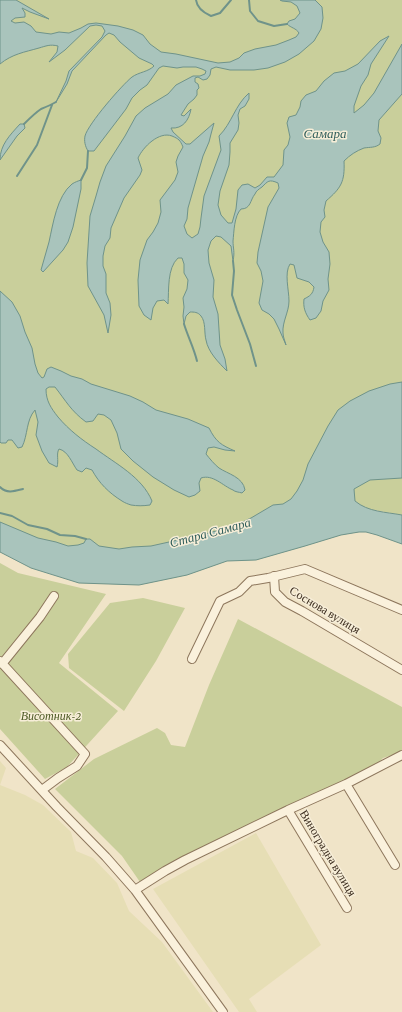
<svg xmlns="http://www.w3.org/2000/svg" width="402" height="1012" font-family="'Crimson Pro',serif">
  <rect width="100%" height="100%" fill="#f0e4c8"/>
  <path fill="#e6deb5" d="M0,761l6,7 -6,17 25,10 18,10 28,27 5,19 17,7 24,25 12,28 33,31 51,70h-213z
    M256,833l65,112 -72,54 8,13h-18l-86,-123z"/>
  <path fill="#c9cf9b" d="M0,0h402v515l-29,-5 -14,22 -18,3 -36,11 -49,14 -29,1 -40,14 -48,10 -60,-2 -79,-31z
    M0,563l18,10 88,21 -47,69 59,48 -51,56 -22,12 -45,-50z
    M143,598l42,10 -29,53 -32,50 -55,-43 -1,-14 42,-51z
    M238,619l164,88v45l-19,6 -11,11 -173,82 -59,31 -18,-26 -67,-67 39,-30 63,-31 8,5 6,12 14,2 24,-62z"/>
  <path fill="#a9c4bc" stroke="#6f938a" d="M0,0h16l33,19 -19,-7 -8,-4 3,5v4l-10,1 -4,3 4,2 9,-1 7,4 5,6 15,2 8,-2 10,1 12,-5 7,-4 8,-1 22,3 15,4 10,5 7,9 11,8 15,2 42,9 12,-1 9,-4 5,-5 11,-4 21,-4 13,-5 7,-3 3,-4c-3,-5 -8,-5 -12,-9l2,-3 6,-2 5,-6 -3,-7 -6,-4 -9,-1 -2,-1h35l7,7 1,11 -2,11 -7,12 -15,13 -14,8 -17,6 -14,2h-24l-14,-3 -5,2 -1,6 -3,4 -4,1 -5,-3 -3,1v4l3,2 1,4 -2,2v5l-3,4 -6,5 -7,11 3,1 7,-7c-2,11 -8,20 -20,19l2,4 13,12h4l24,-21 -3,11 -2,8 -6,14 -15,52 -1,11 -3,7 3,8 5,4 6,-4 2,-7 1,-9 3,-22 17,-46 -2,-14c13,-13 16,-31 30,-43v6l-4,7 -5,3 -2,6 1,8 -1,7 -8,13v9l-1,13 -9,26 -2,14 3,10 7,8h4l4,-14 2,-19 4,-5 6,-1 7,4 5,-3 7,-8h7l9,-12 1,-15 4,-5 2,-8 -3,-14 2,-6 7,-2 4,-8 1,-6 5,-6 10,-4 8,-10 10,-8 11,-2 13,-7 22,-23 9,-5 -18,28 -3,11 -7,11 -7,20v7l10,-8 10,-12 28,-49v50l-23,26 -1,11 3,7 -1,6c-5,4 -10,3 -16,4 -8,3 -14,7 -20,13 1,21 -3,27 -18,40l-2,9 1,7 -4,5 -1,10 3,10 6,10 1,12 -2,15 1,11 -6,11 -2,10 -5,7 -6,2c-5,-7 -7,-13 -6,-21 6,-3 9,-5 10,-12l-5,-5 -12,-4 -3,-13 -4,-1c-6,9 -1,26 -1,37 0,11 -7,21 -6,32 0,4 2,8 3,12l-7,-16 -5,-10 -5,-5 -7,-4 -3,-7 4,-22 -2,-10 -4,-8 1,-11 10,-45 11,-19 -1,-5c-9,-4 -10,-2 -16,4 -3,2 -6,4 -7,7 -5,6 -4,15 -14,15 -7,7 -7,23 -8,32 0,7 2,11 0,20l-2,-15 -10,-9 -5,-1 -5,5 -3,9 1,13 5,17 -1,17 5,17 2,31 5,14 2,12c-8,-8 -19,-19 -21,-31 -2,-7 0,-18 -5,-24 -3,-4 -7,-4 -11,-4l-4,4 -2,8 -1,-8 1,-9 -1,-9 4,-9 1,-9 -4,-7v-9l-2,-6h-4c-11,10 -9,32 -10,46l-4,-4 -7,1 -4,7 -2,12 -7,-5 -5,-9 -1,-26 2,-20 7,-20 6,-8 5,-9 3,-11 -1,-12 15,-20 3,-8 -2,-10 2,-6 5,-9c-3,-7 -4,-8 -11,-11 -13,-5 -29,11 -34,22l4,12 -2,5 -16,23 -13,30 -1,10 -5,8 -2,10v10l3,8v19l4,10 1,12 -3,18 -4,-18 -16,-29 -1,-23 3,-47 6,-20 4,-14 6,-16 19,-30 11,-20 9,-8 23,-14 8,-9 17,-9h7l5,-2 1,-3 -4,-2 -6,-2h-13l-6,1 -14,-2 -4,2 -12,17 -7,5 -8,8 -6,11 -32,42h-6c-3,-5 -4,-10 -3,-15 3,-12 37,-51 47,-59 7,-5 16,-5 22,-11l-2,-2 -13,-6 -19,-16 -6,-7 -5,-2 -3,2 -34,36 -5,13 -11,18 10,-21 3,-10 33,-34 3,-6 -3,-5 -6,-1 -6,1 -25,24 -16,12 8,-10 1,-6c-8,-2 -12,0 -19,2 -14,4 -27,6 -39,16z
    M20,124h4l1,4 -8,8 -17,24c0,-15 10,-25 20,-36z
    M81,180v9l-8,38 -5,15 -5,8 -20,22 -2,-2c3,-9 5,-19 8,-28 4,-18 8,-46 23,-58 3,-2 6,-3 9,-4z
    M0,291l12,11 8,14 5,16 7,16 3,16 3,9 4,5 2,-1 3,-8 4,-2 10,4 10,5 11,3 9,5 39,12 13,6 13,8 32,9 21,9c7,14 12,17 26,23l-10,-1 -11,-3 -6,1 -2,6c4,5 8,10 13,14 9,6 24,9 26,22l-3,3c-3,-1 -7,-1 -9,-3 -10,-4 -20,-16 -32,-12l-2,5 1,8 -5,4 -6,2 -15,-7 -21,-13 -20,-16 -12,-12 -4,-16 -6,-13 -7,-5 -6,-1 -5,7 -7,1c-15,-11 -20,-21 -31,-35h-6l-3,2c0,12 5,19 12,28 11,13 24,23 38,32 20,15 46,28 56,52l-2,4c-7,1 -13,1 -19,0 -3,-1 -6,-2 -9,-4 -13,-8 -23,-18 -30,-31l-6,-2 -4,4 -5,-2c-5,-7 -9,-19 -18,-21 -3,5 0,11 -2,18l-8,-4 -7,-12 -6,-16 2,-13 -3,-12c-9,10 -7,25 -13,37l-4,1 -6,-8h-4l-2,3h-5l-1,-1z
    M402,382v96l-32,2 -16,9 1,12c13,11 31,11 47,14v29l-25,-9 -11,-3h-7l-18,3 -36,11 -49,14 -29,1 -40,14 -48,10 -60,-2 -48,-15 -31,-16v-30l38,16 18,4 12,4 10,-1 6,-2 2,-4h4l9,7 20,3 13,-2 19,-1 54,-12 29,-8 17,-8 22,-13 10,-1 8,-5 6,-8 6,-11 5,-16 20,-38 10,-16 12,-9 19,-10 21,-7z"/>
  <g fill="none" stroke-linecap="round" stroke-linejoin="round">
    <path stroke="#6f938a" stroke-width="2" d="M196,0c1,8 8,13 15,16l9,-3 11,-13
      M249,0l1,11 8,10 16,5 13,-2
      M24,124c5,-5 11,-11 17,-15 5,-2 10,-4 15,-7
      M17,176l20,-31 15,-40
      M81,180l6,-12 1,-17
      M233,261l1,10 -2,24 5,15 13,34 6,22
      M184,324c4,13 10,24 13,37
      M0,487c7,7 15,4 23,2
      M0,513l12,3 16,9 19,4 13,6 15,1 11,3"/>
    <defs>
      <path id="minor" d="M274,576l1,16 10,10 17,9 100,59
        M192,659l28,-58 19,-9 11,-11 18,-3 37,-9 97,41
        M0,661l85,93 -8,12 -19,12 -16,12
        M2,664l38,-47 14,-21
        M0,745l57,62 49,50 29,33 88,122
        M346,784l49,81
        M288,810l59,98
        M135,890l30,-19 20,-11 103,-50 58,-26 56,-29"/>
    </defs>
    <use href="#minor" stroke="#8d765c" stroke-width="10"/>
    <use href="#minor" stroke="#faf1dc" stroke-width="8"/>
  </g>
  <g text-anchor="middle" stroke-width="3" stroke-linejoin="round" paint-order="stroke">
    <g font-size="12" fill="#3d2e20" stroke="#f7eed8">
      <text transform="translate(325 610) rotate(31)" y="4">Соснова вулиця</text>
      <text transform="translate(328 853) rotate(59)" y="4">Виноградна вулиця</text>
    </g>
    <g font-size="12" font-style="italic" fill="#4d5a26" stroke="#f7eed8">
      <text x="51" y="720">Висотник-2</text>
    </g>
    <g font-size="13" font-style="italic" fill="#2f5d5a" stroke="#f7eed8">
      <text x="325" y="138">Самара</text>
      <text transform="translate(210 532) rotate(-15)" y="5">Стара Самара</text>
    </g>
  </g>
</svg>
